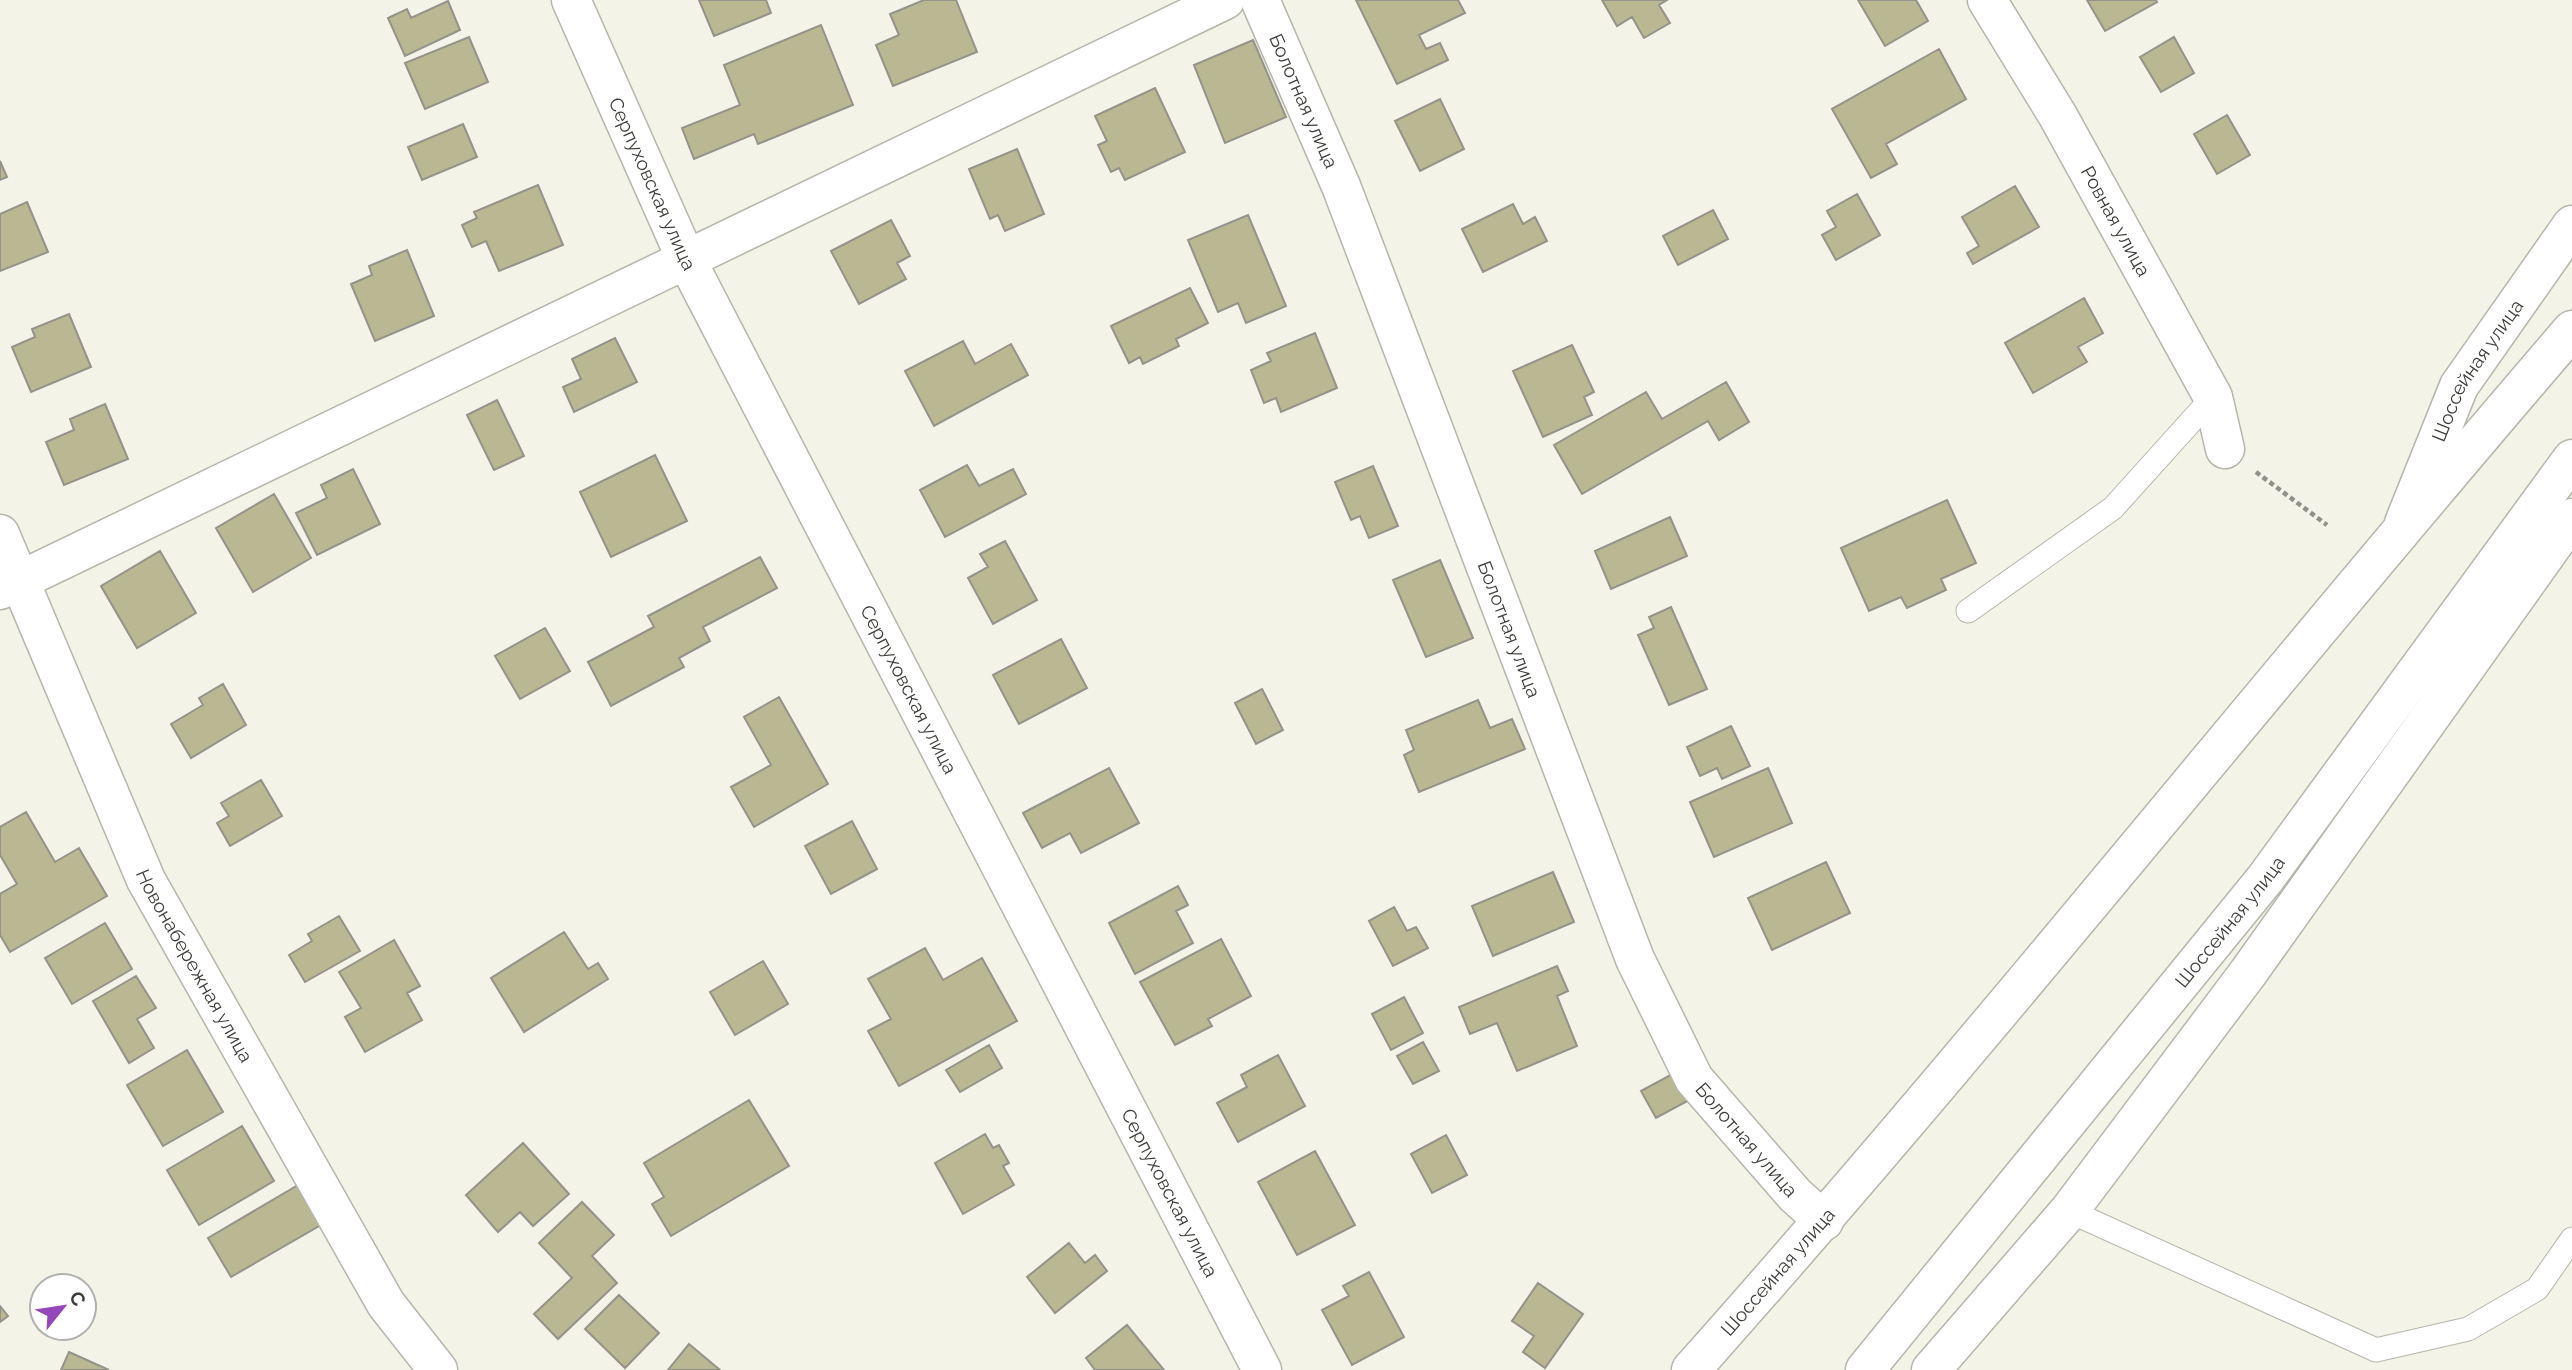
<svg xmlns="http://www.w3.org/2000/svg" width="2572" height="1370" font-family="Raleway,sans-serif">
  <rect width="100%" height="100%" fill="#f4f3e8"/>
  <path fill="#bab793" stroke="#949389" stroke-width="2" d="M699,0h67l5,13 -57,23z
    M924,0h32l21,52 -84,34 -17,-41 23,-10 -9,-21z
    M1356,0h102l7,13 -46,22 7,14 14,-6 8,17 -51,24z
    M1602,0h65l-8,5 11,18 -26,15 -12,-21 -15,9z
    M1858,0h58l12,21 -43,25z
    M2087,0h69l1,2 -52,29z
    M448,1l12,29 -55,26 -17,-38 19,-9 4,9z
    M821,25l32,80 -95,39 -4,-10 -60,25 -12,-31 58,-23 -16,-40z
    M469,37l19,45 -63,27 -20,-46z
    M2174,37l20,36 -33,19 -21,-35z
    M1253,40l33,77 -61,26 -31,-78z
    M1939,49l27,50 -80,45 11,20 -26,14 -39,-69z
    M1155,88l30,64 -60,28 -6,-12 -8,4 -13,-27 9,-4 -12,-25z
    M1440,99l24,50 -44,22 -25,-50z
    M2227,115l23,40 -33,19 -23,-40z
    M463,124l14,33 -55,23 -14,-33z
    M1017,149l27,65 -39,17 -7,-16 -8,4 -21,-50z
    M0,161l7,16 -7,3z
    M538,185l25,60 -64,26 -13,-30 -14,6 -10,-22 15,-7 -3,-6z
    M2015,186l24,41 -66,37 -6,-11 12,-7 -17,-29z
    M1857,194l23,41 -44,25 -14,-25 14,-8 -9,-16z
    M27,202l21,50 -48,19v-57z
    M1513,204l10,20 12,-7 12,24 -64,31 -21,-43z
    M1713,210l15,29 -50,26 -15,-29z
    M1248,215l38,91 -40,17 -8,-20 -20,9 -30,-72z
    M891,220l19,36 -13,7 9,16 -47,25 -28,-53z
    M407,250l27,66 -59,25 -24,-57 21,-9 -3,-9z
    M1190,288l18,35 -32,16 3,7 -36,18 -3,-7 -11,6 -18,-37z
    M2084,298l19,35 -25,14 9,15 -54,31 -28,-50z
    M69,314l22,53 -60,25 -19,-45 23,-10 -3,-8z
    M1315,333l22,55 -56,24 -5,-14 -12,5 -13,-33 20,-9 -4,-8z
    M615,338l22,44 -63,30 -11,-25 18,-8 -9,-20z
    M963,341l12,23 36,-20 17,31 -94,51 -29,-55z
    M1572,345l22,47 -10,5 8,18 -49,22 -30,-66z
    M1726,382l23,40 -30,18 -11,-19 -126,73 -28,-49 92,-53 16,27z
    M497,400l27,56 -30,14 -27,-55z
    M105,404l23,55 -64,26 -18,-43 28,-12 -4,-11z
    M655,455l32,66 -76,36 -31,-65z
    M967,465l12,21 34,-17 13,25 -81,43 -25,-47z
    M1373,466l25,60 -29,12 -9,-22 -9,4 -16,-38z
    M353,469l27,55 -63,31 -21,-42 31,-15 -6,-13z
    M274,494l37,64 -58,34 -37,-64z
    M1947,500l29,63 -35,16 5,11 -39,18 -6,-11 -32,14 -28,-63z
    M1670,517l17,39 -76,33 -16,-38z
    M1005,541l32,59 -44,24 -25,-46 20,-11 -8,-13z
    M160,551l36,62 -59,35 -36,-62z
    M760,557l17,31 -74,39 7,14 -31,17 5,9 -73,39 -23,-44 66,-35 -6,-11z
    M1440,560l33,78 -47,19 -33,-77z
    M1671,607l36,82 -38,16 -31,-70 16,-7 -5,-11z
    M545,628l25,43 -50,28 -25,-43z
    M1061,639l26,49 -68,36 -26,-49z
    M223,684l23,41 -55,33 -20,-34 32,-19 -4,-7z
    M1262,689l21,41 -27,14 -21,-41z
    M779,697l49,87 -74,43 -23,-40 40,-22 -27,-48z
    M1478,700l12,28 22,-9 13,30 -106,43 -15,-37 10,-5 -8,-20z
    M1731,726l19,40 -28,13 -5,-11 -17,8 -13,-29z
    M1109,768l30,55 -58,30 -11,-20 -28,15 -19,-35z
    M1768,768l24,55 -78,34 -24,-55z
    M261,780l21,36 -52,30 -13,-23 12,-7 -8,-13z
    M26,812l29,50 24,-14 28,48 -97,56 -10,-17v-41l17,-10 -17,-29v-28z
    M852,821l25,48 -46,25 -26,-48z
    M1826,862l24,51 -78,37 -24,-52z
    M1553,872l21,50 -81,34 -21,-50z
    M1178,886l10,19 -12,6 17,32 -58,31 -26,-51z
    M1394,907l13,24 9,-4 12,21 -35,18 -24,-45z
    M339,916l21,35 -55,31 -16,-27 23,-14 -4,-7z
    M105,923l27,46 -60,35 -27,-46z
    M564,932l24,37 10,-6 10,16 -84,53 -33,-54z
    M1221,939l30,57 -43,23 4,7 -37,19 -35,-63z
    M394,940l26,46 -13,7 15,27 -57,32 -20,-35 16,-9 -22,-36z
    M925,948l18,32 39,-22 35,63 -118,65 -31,-55 23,-12 -23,-40z
    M763,961l25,43 -53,31 -25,-43z
    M1557,966l11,25 -11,5 20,50 -60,25 -20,-48 -27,11 -11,-27z
    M136,976l20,32 -19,11 17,29 -25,15 -36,-62z
    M1404,997l19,36 -32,17 -19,-36z
    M1423,1042l16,29 -26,13 -16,-28z
    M989,1045l13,23 -42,24 -14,-22z
    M187,1050l36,62 -60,34 -36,-61z
    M1278,1055l27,51 -67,36 -21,-39 30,-16 -6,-12z
    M1676,1072l15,27 -35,19 -15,-27z
    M749,1100l40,66 -118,70 -19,-32 12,-7 -20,-34z
    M242,1126l32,55 -75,44 -32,-55z
    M985,1134l8,14 6,-3 10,18 -6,3 11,19 -51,29 -28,-51z
    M1446,1135l21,40 -35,18 -21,-39z
    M523,1143l46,51 -36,32 -13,-14 -22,20 -32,-37z
    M1315,1151l40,74 -58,30 -39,-73z
    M298,1185l23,40 -90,52 -23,-39z
    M582,1202l32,33 -22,21 25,27 -59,56 -24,-25 38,-36 -33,-35z
    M1069,1243l16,20 10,-8 12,16 -52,42 -28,-36z
    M1369,1272l35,65 -52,28 -30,-55 27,-14 -6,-10z
    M1538,1283l45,31 -38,54 -22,-16 11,-16 -22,-15z
    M619,1295l40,38 -34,35 -40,-39z
    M0,1306l8,10 -8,6z
    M1127,1325l37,45h-69l-9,-12z
    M689,1344l31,26h-52z
    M69,1352l40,18h-48z"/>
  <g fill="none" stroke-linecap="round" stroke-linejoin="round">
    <defs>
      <path id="service" d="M1968,611l145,-103 100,-111
        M2069,1211l307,139 92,-21 69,-40 35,-50"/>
      <g id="minor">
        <path id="s1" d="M571,0l115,259 576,1111"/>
        <path id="s2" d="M1260,0l81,186 294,773 59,120 101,116 29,26"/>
        <path id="s3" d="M1987,0l71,116 155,281 12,52"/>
        <path id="s4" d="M0,534l146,346 240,424 52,66"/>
        <path d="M0,590l1225,-590"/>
      </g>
      <g id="secondary">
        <path id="s5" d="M2404,523l55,-137 113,-161"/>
      </g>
      <g id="primary">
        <path id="s6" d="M1691,1370c302,-339 584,-696 881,-1040"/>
        <path id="s7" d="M1865,1370l400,-491 307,-420"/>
        <path d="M1931,1370l138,-159 179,-238 324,-455"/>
      </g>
    </defs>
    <use href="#service" stroke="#b5b5ab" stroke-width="25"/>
    <use href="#minor" stroke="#b5b5ab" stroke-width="41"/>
    <use href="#secondary" stroke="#b5b5ab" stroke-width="41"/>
    <use href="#primary" stroke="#b5b5ab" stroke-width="41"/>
    <path stroke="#919088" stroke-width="4.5" stroke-dasharray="5 3.5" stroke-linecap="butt" d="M2256,472l71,53"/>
    <use href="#service" stroke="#fff" stroke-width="23"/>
    <use href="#minor" stroke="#fff" stroke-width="38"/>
    <use href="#secondary" stroke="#fff" stroke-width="38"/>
    <use href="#primary" stroke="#fff" stroke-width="38"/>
  </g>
  <g text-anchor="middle" stroke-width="6" stroke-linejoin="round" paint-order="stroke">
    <g font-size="19" fill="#3d3c38" stroke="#fff">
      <text dy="7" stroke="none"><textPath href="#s2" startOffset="110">Болотная улица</textPath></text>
      <text dy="7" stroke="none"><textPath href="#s1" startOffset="201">Серпуховская улица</textPath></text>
      <text dy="7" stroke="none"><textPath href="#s3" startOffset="256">Ровная улица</textPath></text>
      <text dy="7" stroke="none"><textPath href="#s5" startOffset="170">Шоссейная улица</textPath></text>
      <text dy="7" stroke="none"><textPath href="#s2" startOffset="677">Болотная улица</textPath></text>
      <text dy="7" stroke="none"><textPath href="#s1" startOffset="768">Серпуховская улица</textPath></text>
      <text dy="7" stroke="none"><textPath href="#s7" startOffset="578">Шоссейная улица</textPath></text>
      <text dy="7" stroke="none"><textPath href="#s4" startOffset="474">Новонабережная улица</textPath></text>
      <text dy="7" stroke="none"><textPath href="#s2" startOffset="1244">Болотная улица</textPath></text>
      <text dy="7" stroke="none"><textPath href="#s1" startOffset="1335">Серпуховская улица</textPath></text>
      <text dy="7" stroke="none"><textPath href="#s6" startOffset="131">Шоссейная улица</textPath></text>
    </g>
  </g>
  <g transform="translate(63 1307) rotate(60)"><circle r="33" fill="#ffffff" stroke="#b1b1af" stroke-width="2"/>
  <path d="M0-5L12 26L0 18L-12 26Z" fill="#9447b8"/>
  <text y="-10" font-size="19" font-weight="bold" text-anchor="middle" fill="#3d3c38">С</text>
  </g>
</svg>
